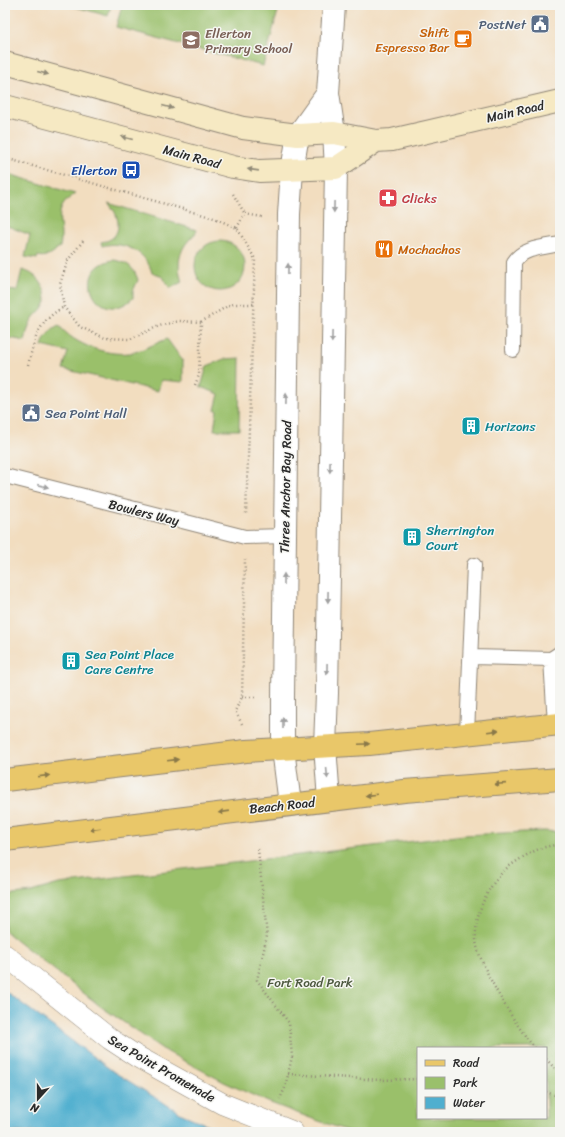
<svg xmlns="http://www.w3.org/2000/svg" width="565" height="1137" font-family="Sriracha,sans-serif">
  <rect width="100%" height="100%" fill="#f6f6f2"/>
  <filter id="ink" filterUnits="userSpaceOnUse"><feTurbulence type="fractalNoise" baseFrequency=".025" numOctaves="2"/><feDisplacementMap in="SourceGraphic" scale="8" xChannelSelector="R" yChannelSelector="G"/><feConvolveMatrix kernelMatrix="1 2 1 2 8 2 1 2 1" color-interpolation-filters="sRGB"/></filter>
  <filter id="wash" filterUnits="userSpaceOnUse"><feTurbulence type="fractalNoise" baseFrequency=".012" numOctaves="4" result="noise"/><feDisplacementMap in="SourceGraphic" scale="16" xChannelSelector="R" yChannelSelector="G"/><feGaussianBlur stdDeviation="0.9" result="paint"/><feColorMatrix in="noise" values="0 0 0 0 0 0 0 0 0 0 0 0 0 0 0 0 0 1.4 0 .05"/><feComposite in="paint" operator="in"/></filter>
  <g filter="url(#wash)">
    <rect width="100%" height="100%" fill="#f2ddbf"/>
    <path fill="#9ac06b" stroke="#62764b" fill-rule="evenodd" d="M69,5h42l-3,11z
      M122,5h131l25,6 -15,55 -147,-39z
      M5,173l70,21c-26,17 -10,30 -15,53 -6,5 -14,12 -22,9l-1,3 -12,-2 5,-22 -25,-10 4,-34 -4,-1z
      M108,203l89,27c-2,5 -5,6 -8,10 -11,12 -12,27 -7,42l-12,6 -7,-11 -11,-4c-5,-21 -29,-33 -50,-27l-1,-4c23,-2 20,-27 7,-39z
      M195 266a25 25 0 1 1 50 0a25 25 0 1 1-50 0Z
      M113,260c13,1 21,7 25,20l-5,11v7c-34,32 -65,-29 -20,-38z
      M22,270c16,4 24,16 24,32 -3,7 -8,10 -12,15 -6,7 -7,16 -9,24l-20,-4v-47l12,1z
      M59,325c14,20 52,33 76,27 10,-3 21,-9 32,-13l16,22v21l-22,-2 -3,11 -95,-22 5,-17 -26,-6c2,-8 9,-18 17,-21z
      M240,358l-1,72h-25l3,-20h-2l4,-16 -18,-7 6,-21 17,-7z
      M544,831l16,1v300h-209l-38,-13 -45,-17 -44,-20 -60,-32 -64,-44 -95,-75v-36l26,-3 28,-8 405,-49zM418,1048h128v70h-128z"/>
    <path fill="#50afcf" stroke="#3e6d7d" d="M5,991l109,81 68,42 42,18h-219z"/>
  </g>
  <g filter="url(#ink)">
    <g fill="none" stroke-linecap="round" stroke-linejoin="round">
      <defs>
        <path id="service" d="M513,350l1,-88c8,-14 31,-15 46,-18
          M5,476l240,61 39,-1
          M470,657l81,2 9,-6
          M551,659l4,65
          M467,734l7,-169"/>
        <path id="pedestrian" d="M5,955l105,84 26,17 87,48 70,28"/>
        <path id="minor" d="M329,800l-4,-54 2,-53 9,-525 -2,-35 -6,-40 6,-88
          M290,804l-7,-55v-52l6,-483 3,-44 6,-35 30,-42"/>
        <path id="secondary" d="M5,63l238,65 55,7 36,-2 42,8 16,-1 168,-39
          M5,106l228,61 26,4 77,-3 40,-27"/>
        <path id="primary" d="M5,780l241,-29 123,-7 191,-20
          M5,840l399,-49 156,-12"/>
      </defs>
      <use href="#service" stroke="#8e8475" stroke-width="16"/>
      <use href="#pedestrian" stroke="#8e8475" stroke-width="22"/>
      <use href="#minor" stroke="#8e8475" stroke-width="24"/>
      <use href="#secondary" stroke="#8e8475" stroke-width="24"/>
      <use href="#primary" stroke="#8e8475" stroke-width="24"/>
      <path stroke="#8e8475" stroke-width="2.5" stroke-dasharray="1 3" stroke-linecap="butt" d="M5,158l209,60 23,10 18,31 -9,255
        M233,194l12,20
        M245,214l17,3
        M237,228l7,-14
        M83,241l-15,19 -8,24 4,23 16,20 25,11 25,1 29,-13 20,-5 22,1
        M28,365c7,-27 10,-44 36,-58
        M195,385l4,-10 2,-53 30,-18h23
        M242,697h16
        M242,724l-7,-13 7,-14 3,-138
        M258,849l9,87 -10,44 32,43 3,34 -7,31 -5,11
        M535,1048c-17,-18 -58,-85 -59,-108 -2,-27 14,-60 35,-75 15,-10 30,-20 49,-20
        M546,1059l14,15
        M288,1074l93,6 37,-1
        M546,1092l14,5"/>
      <use href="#service" stroke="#fff" stroke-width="14"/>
      <use href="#pedestrian" stroke="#fff" stroke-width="21"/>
      <use href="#minor" stroke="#fff" stroke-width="22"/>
      <use href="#secondary" stroke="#f6e9c3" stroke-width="22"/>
      <use href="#primary" stroke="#e9c769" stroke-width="22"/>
    </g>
    <defs><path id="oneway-solid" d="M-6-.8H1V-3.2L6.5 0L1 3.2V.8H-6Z"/></defs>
    <g fill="#908a77">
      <use href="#oneway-solid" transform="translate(43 73) rotate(15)"/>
      <use href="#oneway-solid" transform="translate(168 107) rotate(15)"/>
      <use href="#oneway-solid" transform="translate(127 138) rotate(-165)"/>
      <use href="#oneway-solid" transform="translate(253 170) rotate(-172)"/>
    </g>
    <g fill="#a0a0a0">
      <use href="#oneway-solid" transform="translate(334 207) rotate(91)"/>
      <use href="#oneway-solid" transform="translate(288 269) rotate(-89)"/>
      <use href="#oneway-solid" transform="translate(332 337) rotate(91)"/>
      <use href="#oneway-solid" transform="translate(286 399) rotate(-89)"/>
      <use href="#oneway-solid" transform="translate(330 467) rotate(91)"/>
      <use href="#oneway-solid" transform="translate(43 486) rotate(14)"/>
      <use href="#oneway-solid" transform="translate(284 579) rotate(-90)"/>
      <use href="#oneway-solid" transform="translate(328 597) rotate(91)"/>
      <use href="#oneway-solid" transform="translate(327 669) rotate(91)"/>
      <use href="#oneway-solid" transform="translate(283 723) rotate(-90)"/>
      <use href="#oneway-solid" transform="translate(327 773) rotate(85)"/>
    </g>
    <g fill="#8a794a">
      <use href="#oneway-solid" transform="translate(493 731) rotate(-7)"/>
      <use href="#oneway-solid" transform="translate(364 744) rotate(-3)"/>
      <use href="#oneway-solid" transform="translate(173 760) rotate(-7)"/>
      <use href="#oneway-solid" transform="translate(44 776) rotate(-7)"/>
      <use href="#oneway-solid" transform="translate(500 784) rotate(176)"/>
      <use href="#oneway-solid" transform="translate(371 795) rotate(173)"/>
      <use href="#oneway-solid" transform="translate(224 812) rotate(172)"/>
      <use href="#oneway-solid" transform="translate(95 829) rotate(173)"/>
    </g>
  </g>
  <defs>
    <symbol id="civic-square" viewBox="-11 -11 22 22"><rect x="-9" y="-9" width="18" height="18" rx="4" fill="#5c6f8a" stroke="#f6f6f2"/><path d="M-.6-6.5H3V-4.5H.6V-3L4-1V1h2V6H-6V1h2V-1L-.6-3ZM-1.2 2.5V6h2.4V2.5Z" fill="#fff"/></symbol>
    <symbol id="cafe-square" viewBox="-11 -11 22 22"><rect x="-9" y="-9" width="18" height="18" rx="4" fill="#e8710a" stroke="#f6f6f2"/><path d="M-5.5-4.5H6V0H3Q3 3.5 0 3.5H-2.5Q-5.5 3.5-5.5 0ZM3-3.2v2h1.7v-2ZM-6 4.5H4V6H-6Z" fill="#fff"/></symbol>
    <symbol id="school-square" viewBox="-11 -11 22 22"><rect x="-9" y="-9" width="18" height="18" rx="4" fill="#8d6e63" stroke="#f6f6f2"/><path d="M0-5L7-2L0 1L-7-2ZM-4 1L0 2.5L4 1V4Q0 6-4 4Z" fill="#fff"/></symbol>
    <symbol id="bus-square" viewBox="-11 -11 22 22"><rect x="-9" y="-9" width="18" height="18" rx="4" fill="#1a4fb4" stroke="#f6f6f2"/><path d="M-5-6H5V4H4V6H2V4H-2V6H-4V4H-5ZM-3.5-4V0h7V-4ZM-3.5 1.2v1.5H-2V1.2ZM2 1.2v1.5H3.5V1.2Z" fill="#fff"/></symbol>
    <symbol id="pharmacy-square" viewBox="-11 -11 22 22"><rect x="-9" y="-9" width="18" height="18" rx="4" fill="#e0444e" stroke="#f6f6f2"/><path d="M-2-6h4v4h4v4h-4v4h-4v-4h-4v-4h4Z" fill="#fff"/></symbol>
    <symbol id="restaurant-square" viewBox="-11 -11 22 22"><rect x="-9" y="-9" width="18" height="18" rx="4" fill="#e8710a" stroke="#f6f6f2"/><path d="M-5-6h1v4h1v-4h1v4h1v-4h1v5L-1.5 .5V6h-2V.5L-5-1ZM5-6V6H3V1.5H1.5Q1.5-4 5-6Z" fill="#fff"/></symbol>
    <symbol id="building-square" viewBox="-11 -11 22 22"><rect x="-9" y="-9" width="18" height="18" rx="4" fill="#0f9aa8" stroke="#f6f6f2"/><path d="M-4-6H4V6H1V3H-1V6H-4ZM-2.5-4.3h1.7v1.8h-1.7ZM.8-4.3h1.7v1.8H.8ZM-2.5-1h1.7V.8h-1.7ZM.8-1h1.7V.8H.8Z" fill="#fff"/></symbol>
  </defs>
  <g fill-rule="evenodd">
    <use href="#civic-square" x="529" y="13" width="22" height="22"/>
    <use href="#cafe-square" x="452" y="28" width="22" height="22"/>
    <use href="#school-square" x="180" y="29" width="22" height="22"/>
    <use href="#bus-square" x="120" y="159" width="22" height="22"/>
    <use href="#pharmacy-square" x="377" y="187" width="22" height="22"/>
    <use href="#restaurant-square" x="373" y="238" width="22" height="22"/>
    <use href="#civic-square" x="20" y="402" width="22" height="22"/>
    <use href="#building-square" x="460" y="415" width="22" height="22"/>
    <use href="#building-square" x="401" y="526" width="22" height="22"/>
    <use href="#building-square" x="60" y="650" width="22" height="22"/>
  </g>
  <g text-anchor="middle" stroke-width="3" stroke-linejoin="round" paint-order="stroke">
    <g font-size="13" fill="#4e5e75" stroke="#f6f6f2" text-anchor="end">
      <text x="526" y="29">PostNet</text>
      <text x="45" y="418" text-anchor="start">Sea Point Hall</text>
    </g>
    <g font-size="13" fill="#c56008" stroke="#f6f6f2" text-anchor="end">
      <text x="449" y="37">Shift<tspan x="449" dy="15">Espresso Bar</tspan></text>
      <text x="398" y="254" text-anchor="start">Mochachos</text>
    </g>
    <g font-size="13" fill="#785e54" stroke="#f6f6f2" text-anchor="start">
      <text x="205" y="38">Ellerton<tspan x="205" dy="15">Primary School</tspan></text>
    </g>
    <g font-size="13" fill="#2b2b2b" stroke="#f6f6f2">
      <text transform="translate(515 111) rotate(-13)" y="5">Main Road</text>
      <text transform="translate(192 156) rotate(15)" y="5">Main Road</text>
      <text transform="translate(285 487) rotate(-89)" y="5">Three Anchor Bay Road</text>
      <text transform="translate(144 512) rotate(14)" y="5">Bowlers Way</text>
      <text transform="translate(282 805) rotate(-6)" y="5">Beach Road</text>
      <text transform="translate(162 1068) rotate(30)" y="5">Sea Point Promenade</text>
    </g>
    <g font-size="13" fill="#164399" stroke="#f6f6f2" text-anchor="end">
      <text x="117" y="175">Ellerton</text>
    </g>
    <g font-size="13" fill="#be3a42" stroke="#f6f6f2" text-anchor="start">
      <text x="402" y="203">Clicks</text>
    </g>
    <g font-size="13" fill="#0d838f" stroke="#f6f6f2" text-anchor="start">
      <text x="485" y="431">Horizons</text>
      <text x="426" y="535">Sherrington<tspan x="426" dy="15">Court</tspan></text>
      <text x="85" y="659">Sea Point Place<tspan x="85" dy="15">Care Centre</tspan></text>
    </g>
    <g font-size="13" fill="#4c583e" stroke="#f6f6f2">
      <text x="310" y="987">Fort Road Park</text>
    </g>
  </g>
  <rect width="565" height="1137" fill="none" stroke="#f6f6f2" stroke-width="20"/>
  <rect x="417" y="1047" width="130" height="72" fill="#f6f6f2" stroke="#a5a5a2"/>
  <rect x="425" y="1060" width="20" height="6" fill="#e9c769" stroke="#a5a5a2"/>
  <text x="453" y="1067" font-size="12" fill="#2b2b2b">Road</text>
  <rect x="425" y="1077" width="20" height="12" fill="#9ac06b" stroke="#a5a5a2"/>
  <text x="453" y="1087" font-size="12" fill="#2b2b2b">Park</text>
  <rect x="425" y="1097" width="20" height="12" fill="#50afcf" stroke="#a5a5a2"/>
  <text x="453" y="1107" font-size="12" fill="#2b2b2b">Water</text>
  <g transform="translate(38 1099) rotate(201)" stroke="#f6f6f2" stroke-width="3" paint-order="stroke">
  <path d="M0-3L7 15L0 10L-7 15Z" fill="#2b2b2b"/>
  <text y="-6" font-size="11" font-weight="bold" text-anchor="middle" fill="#2b2b2b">N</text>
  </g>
</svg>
